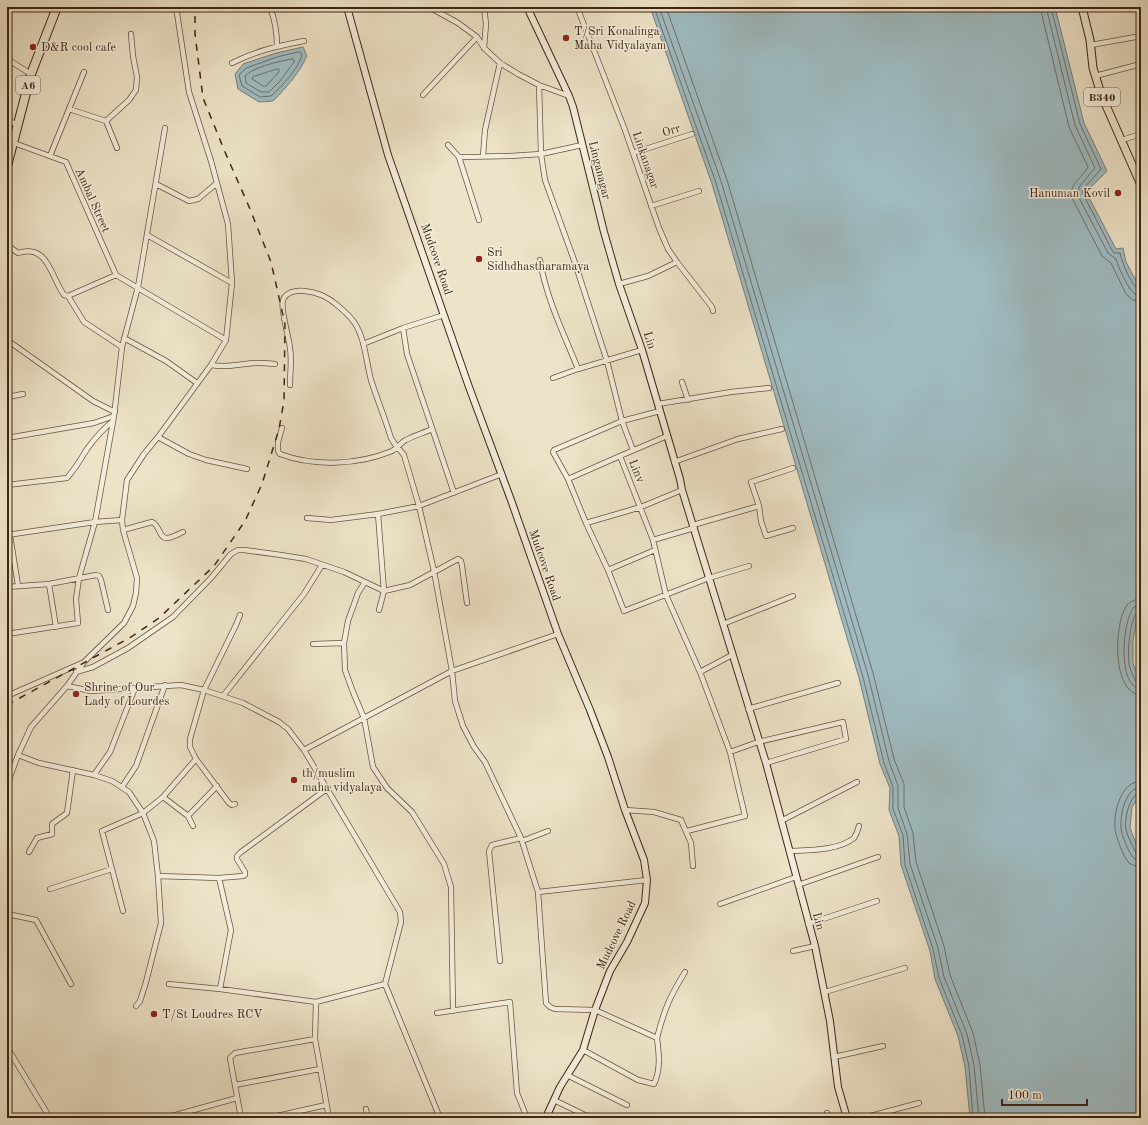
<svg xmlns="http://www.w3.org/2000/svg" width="1148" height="1125" font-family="'Old Standard TT',serif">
  <rect width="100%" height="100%" fill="#ede3c8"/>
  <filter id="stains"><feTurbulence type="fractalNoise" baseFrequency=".005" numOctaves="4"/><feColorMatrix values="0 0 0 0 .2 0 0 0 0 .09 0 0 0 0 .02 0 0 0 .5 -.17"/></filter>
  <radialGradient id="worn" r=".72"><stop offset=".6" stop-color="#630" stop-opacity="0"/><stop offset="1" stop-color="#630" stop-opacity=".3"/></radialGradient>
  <path fill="#9fbbc1" stroke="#797f7b" d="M650,7h405l29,116 23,48 -21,21 30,57 7,-1 3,14 15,28v321l-4,7 -4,22v23l8,22v109l-9,13 -2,21 11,28v262h-171l-5,-51 -7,-31 -23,-57 -5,-28 -29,-86 -2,-29 -10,-26 1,-22 -10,-24 -21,-86 -147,-494z
    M303,47l4,9c-8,17 -20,31 -34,45l-14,1 -21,-13 -3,-15 8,-10 33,-11z"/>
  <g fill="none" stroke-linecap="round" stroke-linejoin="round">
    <path stroke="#6f706a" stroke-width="1" d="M654,7l62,176 147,494 21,86 9,24v22l10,26 2,30 28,84 6,29 23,57 7,31 4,52
      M659,7l62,174 147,494 21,86 9,25v22l9,26 3,30 28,84 6,29 23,57 7,31 5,53
      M666,7l61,173 146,493 21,86 10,25v23l9,26 3,29 28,84 6,29 23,58 7,32 5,53
      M1040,7l29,120 19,40c-6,11 -19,16 -16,31l30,58 9,7 15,31 7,6 8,2
      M1046,7l29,118 20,43 -16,19 -1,9 30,57 8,6c2,7 12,31 19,35 2,2 3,2 6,2
      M1051,7l29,117 21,45 -18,20v5l29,56 2,3h6c2,9 12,36 21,38
      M299,52l2,1 1,3c-6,15 -19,29 -31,40l-11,1 -18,-11 -3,-11 7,-7 31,-11z
      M292,59l2,1v2l-14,19 -11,11h-8l-15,-9 -1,-7c8,-9 35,-15 47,-17z
      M277,69h2v3l-13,14h-3l-11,-7 1,-2z
      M1141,599c-5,0 -10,2 -14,6 -13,17 -16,89 14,90
      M1141,605l-7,2c-12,14 -17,81 7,82
      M1141,610l-4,1c-7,10 -10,41 -8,53 1,6 4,12 7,18l5,2
      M1141,781c-21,1 -27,31 -26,47 0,7 9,30 14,35 4,3 8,3 12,4
      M1141,787c-16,1 -21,28 -20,41 0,6 8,25 12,29 2,3 5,3 8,4
      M1141,792c-12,2 -17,28 -15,38 2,8 7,16 10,23l5,3"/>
    <defs>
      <path id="street" d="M270,7c5,13 7,25 7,39
        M429,7l29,16 19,14 7,11 16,15 18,11 21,11 30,11
        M577,7l48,123 34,98 9,21 9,13 35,45 1,4
        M1091,45l50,-9
        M484,48l2,-24 -2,-17
        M7,59l24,15
        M232,63c24,-12 45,-17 72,-22
        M1095,76l46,-12
        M539,85l2,69 4,26 29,80 33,101 15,60 38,-10
        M423,95l54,-58
        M69,109l37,12 11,27
        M7,119l11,7
        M106,121l23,-21 7,-10 1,-13 -4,-21 -2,-22
        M1122,140l19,-6
        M14,143l52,19 50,113
        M448,145l11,12 20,63
        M633,153l59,-19
        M50,156l34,-84
        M483,156l2,-26 15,-67
        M459,157l51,-1 31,-2 41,-9
        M156,184l33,17 9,-2 19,-16
        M651,206l48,-15
        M147,235l85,48
        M7,245l11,8c30,-10 33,24 46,42l4,1 48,-21 110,65
        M540,260c6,38 24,74 38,109l64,-19
        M619,284l29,-8 29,-14
        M68,296l16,26 38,25
        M403,328l4,26 47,139
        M124,338l42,23 31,22
        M7,340l86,61 22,11
        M363,344l40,-16 41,-13
        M211,365c15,3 20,0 35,-1 10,-2 20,-1 29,0
        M553,378l25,-9
        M682,382l6,18
        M290,385c0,-12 2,-25 0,-37 -1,-11 -10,-39 -7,-48 3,-8 13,-10 21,-9 13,1 22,5 33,14 6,5 12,10 17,17 11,16 12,39 17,58 6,19 14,38 20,58l3,5 10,12 15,51 15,65 18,100 3,30 8,25 11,21 11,15 36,76 17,54 8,111 4,4 5,2 40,1 62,28c7,-28 13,-42 28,-66
        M7,397l16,-3
        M658,404l73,-12 38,-4
        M282,428l-4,14v9l2,3c35,13 78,11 112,-3 6,-3 9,-9 14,-11 9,-5 18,-7 26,-11
        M667,436l-47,20 33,84 13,55 34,77 32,-17
        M158,437l31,17 17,6 41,9
        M7,438l87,-15 20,-7
        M674,462l64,-23 44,-10
        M568,479l-15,-27 1,-2 68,-29 11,29
        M7,485l60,-7c8,-9 14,-19 20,-29 8,-11 16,-20 26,-28
        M682,490l-41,17 -55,16 22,47 16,41 85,-33 40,-12
        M759,506l-8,-24 42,-14
        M378,514l6,77 -5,19
        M7,517l11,68
        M307,518l24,2 47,-6 41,-8 83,-32
        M586,523l-18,-44 52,-23
        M693,525l66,-19 2,15 5,15 27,-8
        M123,530l29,-8c8,3 7,17 15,16 5,0 11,-4 16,-6
        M7,535l88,-13 27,-2
        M653,540l41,-12
        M608,570l47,-20
        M365,582l-7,11 -10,28 -4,22 1,27 8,22 11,26 9,49 14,21 25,24 32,52 7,23 2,124
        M49,584l7,43
        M7,587l42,-3 47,-9 3,1 2,4 7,30
        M723,624l70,-28
        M7,634l71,-11 -2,-24 3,-21 16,-56 19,-106 8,-69 16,-60 27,-159
        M313,644l31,-1
        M76,672l17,-5 35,-19 45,-31 38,-39 20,-24 7,-4h6l37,5 25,4 38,13 40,19 26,-6 48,-26 3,2 1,5 5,37
        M67,686l24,5 90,-6 23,5 39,13 36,19 9,7 16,21 96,162 1,10 -16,62 55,134
        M7,696l75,-33
        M223,696l81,-102 18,-29
        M748,709l90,-26
        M304,750l148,-79 106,-37
        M730,752l28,-10 85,-20 3,17 -80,24
        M94,775l16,-23 25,-64
        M7,785l11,-30
        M122,787l14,-21 29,-81
        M163,797l25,19 5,10
        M235,804l-3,1 -3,-2 -33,-44 -6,-12v-8l14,-49 32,-65 4,-10
        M625,810l29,2 27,8 10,23 2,23
        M188,816l29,-30
        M781,821l76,-39
        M687,831l58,-15 -15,-64 -30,-80
        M522,841l26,-10
        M789,851c19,-1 49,0 65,-13 2,-3 4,-8 5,-12
        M29,852l8,-14 15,-4v-10l15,-11 6,-43
        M158,876l61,2 24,-2 2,-1v-3l-8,-13v-3l4,-4 87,-64
        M219,878l12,52 -11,59
        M798,885l80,-28
        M50,889l62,-20
        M538,892l109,-12
        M720,904l76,-27
        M123,911l-21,-80 41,-18 20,-16 33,-38
        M7,914l29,6 35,64
        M808,924l69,-23
        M793,951l22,-5
        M500,961l-11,-110 3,-6 29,-7
        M169,984l51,5 96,13 69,-18
        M825,992l80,-24
        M316,1002l-1,37 14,79
        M136,1006l4,-5 6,-19 15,-59 -3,-47 -4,-35 -11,-28 -14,-21 -17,-11 -18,-6 -55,-12 -21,-8 13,-28 36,-41 17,-24 40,-39 9,-17 3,-13 1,-15 -14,-48 -1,-10 5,-40 17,-26 14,-17 53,-72 15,-25 6,-57 -4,-59 -17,-63 -22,-69 -12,-79 -3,-6
        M437,1013l73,-11 7,91 10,25
        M7,1047l43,71
        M583,1050l55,30 16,4c7,-15 5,-30 3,-46
        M834,1057l49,-11
        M567,1075l60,30
        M235,1085l85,-16
        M554,1100l37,18
        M366,1109l2,9
        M827,1113v5
        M172,1118v-2l65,-18
        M241,1118l-11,-60 5,-5 80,-14
        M268,1118l58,-13
        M863,1118l56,-15"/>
      <path id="secondary" d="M347,7l41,148 81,232 42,113 47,134 32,76 18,47 17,53 19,50 3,20 -2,23 -18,39 -17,29 -15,39 -12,40 -23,37 -12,26 -1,5
        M527,7l42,89 4,11 31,125 15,52 23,66 38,129 2,11 84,273 49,183 15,75 8,66 9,31"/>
      <path id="primary" d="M1082,7l8,33 3,28 8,26 40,91"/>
      <path id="highway" d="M7,166l24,-92 26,-67"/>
    </defs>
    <use href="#street" stroke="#6a5440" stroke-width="6"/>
    <use href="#secondary" stroke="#3f2413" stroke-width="8"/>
    <use href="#primary" stroke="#3f2413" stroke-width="9"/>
    <use href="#highway" stroke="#3f2413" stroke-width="10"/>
    <use href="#street" stroke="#f3eddb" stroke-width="4.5"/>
    <use href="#secondary" stroke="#f3eddb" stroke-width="6"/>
    <use href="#primary" stroke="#ede3c8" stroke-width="7"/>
    <use href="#highway" stroke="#ede3c8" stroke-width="8"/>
    <path stroke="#3f2413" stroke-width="1.5" stroke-dasharray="7 7" stroke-linecap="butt" d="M7,705l124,-68 28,-19 55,-52 31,-45 17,-37 17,-55 5,-28 1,-77 -14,-62 -21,-53 -25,-57 -22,-54 -8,-64v-27"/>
  </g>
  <g fill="#8f2418" stroke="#f3eddb" stroke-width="1.5">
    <circle cx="566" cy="38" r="4"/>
    <circle cx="33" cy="47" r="4"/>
    <circle cx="1118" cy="193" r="4"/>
    <circle cx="479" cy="259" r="4"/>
    <circle cx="76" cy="694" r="4"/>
    <circle cx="294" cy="780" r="4"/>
    <circle cx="154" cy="1014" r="4"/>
  </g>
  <g text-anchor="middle" stroke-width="3" stroke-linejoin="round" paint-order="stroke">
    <g fill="#f3eddb" stroke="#75604f" stroke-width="1">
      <rect x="16" y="76" width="24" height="18" rx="3"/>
      <rect x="1084" y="88" width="36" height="18" rx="3"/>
    </g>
    <g font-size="11" font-weight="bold" fill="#3f2413">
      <text x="28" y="89">A6</text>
      <text x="1102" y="101">B340</text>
    </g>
    <g font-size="12" fill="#3f2413" stroke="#f3eddb" text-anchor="start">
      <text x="574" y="35">T/Sri Konalinga<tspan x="574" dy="14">Maha Vidyalayam</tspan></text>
      <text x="41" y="51">D&amp;R cool cafe</text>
      <text x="1110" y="197" text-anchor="end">Hanuman Kovil</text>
      <text x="487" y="256">Sri<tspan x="487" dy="14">Sidhdhastharamaya</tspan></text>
      <text x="84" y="691">Shrine of Our<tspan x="84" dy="14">Lady of Lourdes</tspan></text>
      <text x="302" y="777">th/muslim<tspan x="302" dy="14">maha vidyalaya</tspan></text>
      <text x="162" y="1018">T/St Loudres RCV</text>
    </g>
    <g font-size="12" fill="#3f2413" stroke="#f3eddb">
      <text transform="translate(671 130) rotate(-17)" y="4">Orr</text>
      <text transform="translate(646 160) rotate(71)" y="4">Linkanagar</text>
      <text transform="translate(600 170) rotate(76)" y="4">Linganagar</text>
      <text transform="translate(93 200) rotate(66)" y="4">Ambal Street</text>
      <text transform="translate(437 259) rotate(71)" y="4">Mudcove Road</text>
      <text transform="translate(650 340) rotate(72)" y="4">Lin</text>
      <text transform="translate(637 471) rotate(68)" y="4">Linv</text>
      <text transform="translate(545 565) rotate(71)" y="4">Mudcove Road</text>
      <text transform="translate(819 921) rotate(74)" y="4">Lin</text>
      <text transform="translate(616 935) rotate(-64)" y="4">Mudcove Road</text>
    </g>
  </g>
  <rect width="1148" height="1125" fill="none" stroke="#ede3c8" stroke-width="24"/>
  <rect x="8" y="8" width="1132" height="1109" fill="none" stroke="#3f2413" stroke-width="2"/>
  <rect x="12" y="12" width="1124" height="1101" fill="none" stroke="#3f2413"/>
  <path d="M1002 1099v6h85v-6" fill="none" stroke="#3f2413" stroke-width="2"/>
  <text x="1008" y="1099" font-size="12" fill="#3f2413" stroke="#f3eddb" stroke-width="3" paint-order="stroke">100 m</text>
  <rect width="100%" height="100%" filter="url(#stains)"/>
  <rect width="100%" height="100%" fill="url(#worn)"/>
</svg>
